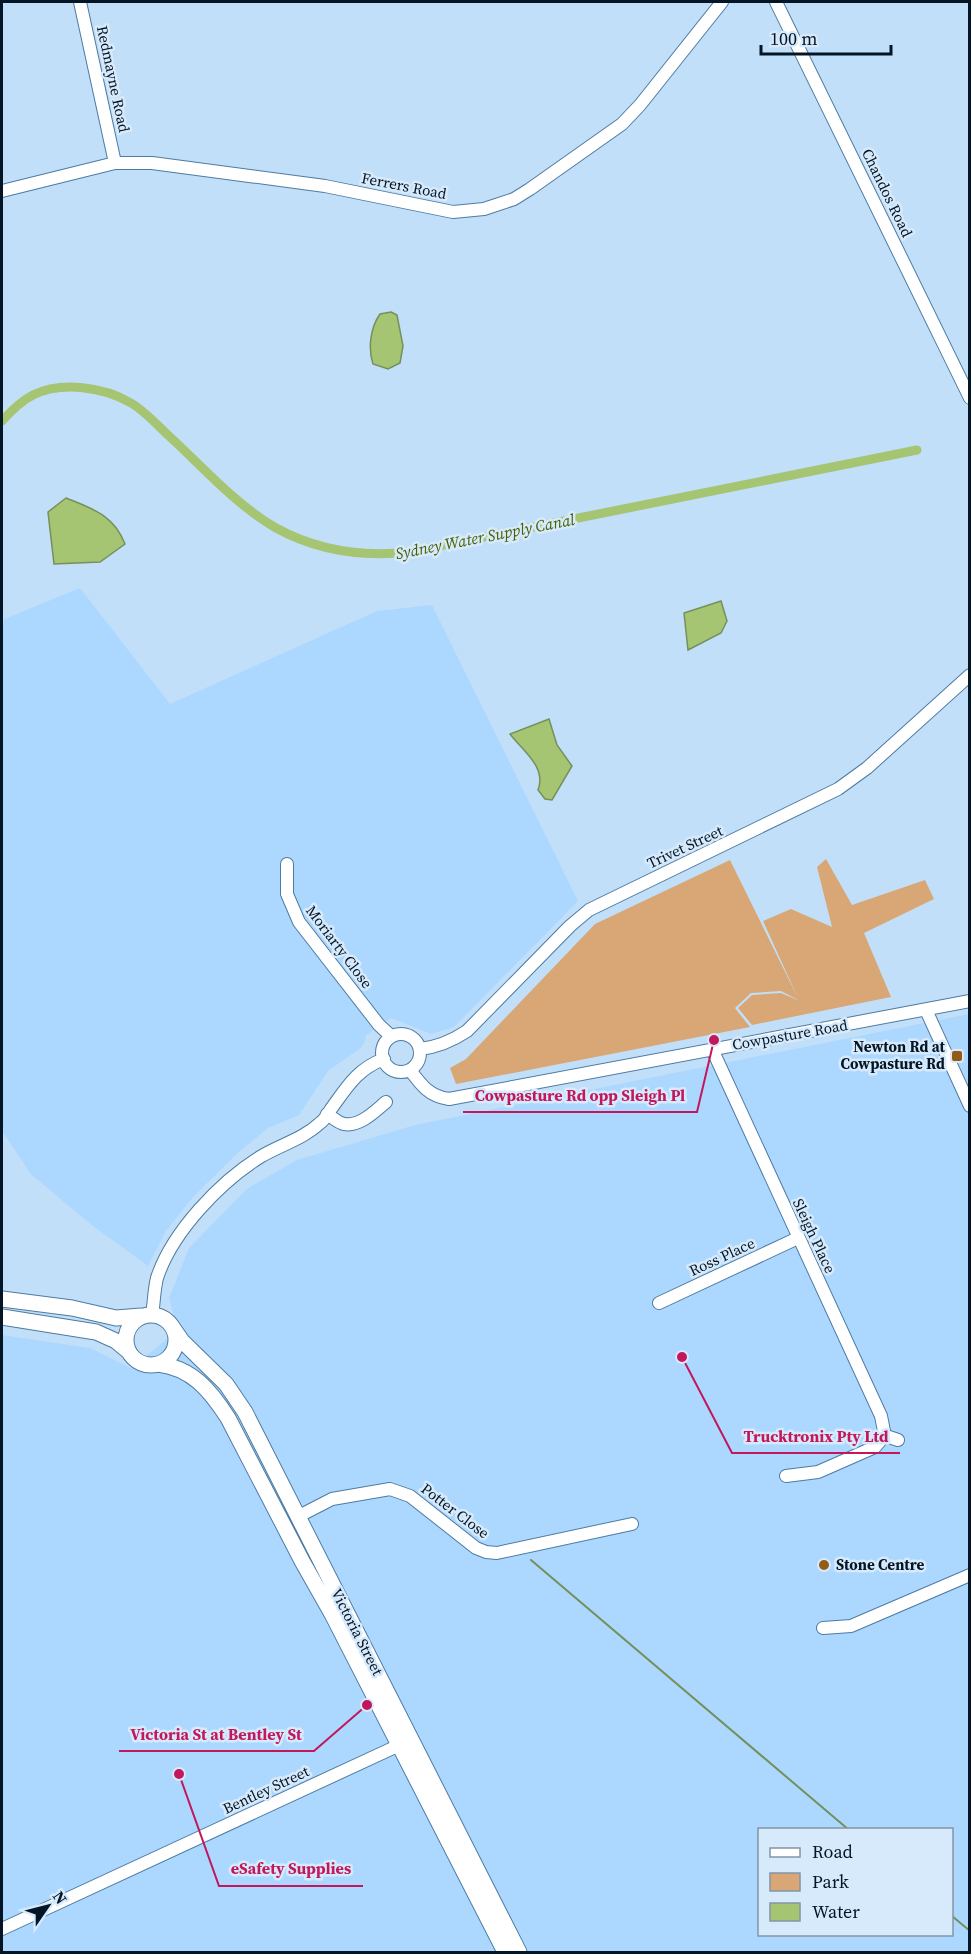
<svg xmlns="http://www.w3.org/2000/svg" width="971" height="1954" font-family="'Source Serif 4',serif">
  <rect width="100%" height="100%" fill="#c2dff9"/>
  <path fill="#acd8ff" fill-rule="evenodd" d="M80,588l90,116 207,-93 55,-6 146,296 -124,126 -23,7 -40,-16 -25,17 -1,6 -4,7 -33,23 -29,44 -31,13 -28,23 -47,46 -27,34 -18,35 -59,-43 -58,-49 -29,-43v-511z
    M969,1014v938h-967v-617l88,13 41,20 47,-38 -9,-32 20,-50 59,-60 49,-28 118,-35zM760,1830h192v104h-192z"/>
  <path fill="#d8a775" d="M826,859l26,46 73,-25 9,19 -70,34 27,64 -139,28 -14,-17 14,-13 29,-2 19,8 -19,-10 -30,2 -16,15 15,19 -294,57 -6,-16 16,-9 129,-135 135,-64 68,138 -35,-77 28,-12 41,18 -15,-60z"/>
  <path fill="#a6c572" stroke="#75905b" stroke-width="1.5" d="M391,312l6,3 6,31 -3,17 -12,6 -15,-5c-5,-15 -3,-36 7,-50z
    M66,498c27,11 48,17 59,46l-25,18 -46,2 -6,-52z
    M721,601l6,20 -6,12 -33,17 -4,-37z
    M549,719l8,26 15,21 -20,34 -7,-1 -7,-9c9,-23 -16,-40 -28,-56z"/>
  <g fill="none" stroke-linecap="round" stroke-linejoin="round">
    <path stroke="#75905b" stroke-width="2" d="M531,1560l318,270
      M952,1916l18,15"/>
    <path stroke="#a6c572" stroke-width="9" d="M2,421c9,-10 19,-20 31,-26 29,-14 71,-8 98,8 14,8 26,22 38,33 34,31 67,69 107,92 42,23 87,29 133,24l508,-102"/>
    <defs>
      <path id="minor" d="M80,2l35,161
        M776,2l194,396
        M2,191l113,-28h37l173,23 128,26 31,-3 30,-10 16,-10 92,-65 18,-19 82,-103
        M287,864v30l12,28 80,103 12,11
        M926,1010l44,96
        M382 1053a19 19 0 1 1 38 0a19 19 0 1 1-38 0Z
        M420,1049c18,-2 32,-8 47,-18l103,-105 19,-16 249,-121 29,-21 103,-93
        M712,1049l169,367 3,15 -3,9 -6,7 -57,25 -32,4
        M410,1070c11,15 19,26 39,29l521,-98
        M327,1114c5,3 11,9 17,10 16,3 31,-13 42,-22
        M659,1303l139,-65
        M152,1315c2,-12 2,-25 5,-37 15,-46 63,-96 103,-121 20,-12 43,-18 60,-34 5,-3 8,-10 11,-14 16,-22 26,-40 53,-50
        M883,1435l15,5
        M299,1516l33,-17 58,-10 20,7 66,52 10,4 11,1 135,-29
        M823,1628l28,-2 119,-51
        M2,1929l404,-187"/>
      <path id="major" d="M2,1299l70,9 44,10 25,-2
        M126 1340a25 25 0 1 1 50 0a25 25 0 1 1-50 0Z
        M2,1317l94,15 20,9 12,10
        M173,1328l9,13 44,43 19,28 274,540
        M158,1364c34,4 52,26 70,54l74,143 30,53 173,338"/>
    </defs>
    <use href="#minor" stroke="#4d7ba2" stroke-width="14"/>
    <use href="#major" stroke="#4d7ba2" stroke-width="17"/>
    <use href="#minor" stroke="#fff" stroke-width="12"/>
    <use href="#major" stroke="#fff" stroke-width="15"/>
  </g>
  <g fill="#935b15" stroke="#d7eafc" stroke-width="2">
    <rect x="951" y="1050" width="12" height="12" rx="3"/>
    <circle cx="824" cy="1565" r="6"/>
  </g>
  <g text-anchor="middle" stroke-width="5" stroke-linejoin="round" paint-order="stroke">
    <g font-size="15" fill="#041625" stroke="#d7eafc">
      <text transform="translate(113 79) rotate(78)" y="5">Redmayne Road</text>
      <text transform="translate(404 186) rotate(11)" y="5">Ferrers Road</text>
      <text transform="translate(887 193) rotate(64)" y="5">Chandos Road</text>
      <text transform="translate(685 847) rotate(-25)" y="5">Trivet Street</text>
      <text transform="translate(339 947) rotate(53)" y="5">Moriarty Close</text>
      <text transform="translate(790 1035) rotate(-10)" y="5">Cowpasture Road</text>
      <text transform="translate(814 1236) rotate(65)" y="5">Sleigh Place</text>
      <text transform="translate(722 1257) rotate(-25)" y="5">Ross Place</text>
      <text transform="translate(455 1511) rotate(37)" y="5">Potter Close</text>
      <text transform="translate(357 1632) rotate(63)" y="5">Victoria Street</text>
      <text transform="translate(266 1790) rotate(-25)" y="5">Bentley Street</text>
    </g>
    <g font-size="15" font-weight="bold" fill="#041625" stroke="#d7eafc" text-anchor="end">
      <text x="945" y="1052">Newton Rd at<tspan x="945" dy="17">Cowpasture Rd</tspan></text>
      <text x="836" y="1570" text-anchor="start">Stone Centre</text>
    </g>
    <g font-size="16" font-style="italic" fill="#476101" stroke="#d7eafc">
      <text transform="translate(485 536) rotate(-11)" y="6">Sydney Water Supply Canal</text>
    </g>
  </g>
  <path fill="none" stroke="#c2185b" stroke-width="2" d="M714 1040L697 1112H463M682 1357L732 1453H900M367 1705L314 1751H119M179 1774L219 1886H363"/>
  <g fill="#c2185b" stroke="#d7eafc" stroke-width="2">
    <circle cx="714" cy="1040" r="6"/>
    <circle cx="682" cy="1357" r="6"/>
    <circle cx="367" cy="1705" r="6"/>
    <circle cx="179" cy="1774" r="6"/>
  </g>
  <g font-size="16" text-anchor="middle" font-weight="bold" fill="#c2185b" stroke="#d7eafc" stroke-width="5" stroke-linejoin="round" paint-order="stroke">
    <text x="580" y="1101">Cowpasture Rd opp Sleigh Pl</text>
    <text x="816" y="1442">Trucktronix Pty Ltd</text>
    <text x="216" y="1740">Victoria St at Bentley St</text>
    <text x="291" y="1874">eSafety Supplies</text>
  </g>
  <rect width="971" height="1954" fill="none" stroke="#041625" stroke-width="6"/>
  <rect x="758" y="1828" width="195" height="108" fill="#d7eafc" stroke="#8395a6" stroke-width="1.5"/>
  <rect x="770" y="1848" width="30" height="9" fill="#ffffff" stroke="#8395a6" stroke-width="1.5"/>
  <text x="812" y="1858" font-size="18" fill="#041625">Road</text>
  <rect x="770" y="1873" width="30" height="18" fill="#d8a775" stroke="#8395a6" stroke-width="1.5"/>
  <text x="812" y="1888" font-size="18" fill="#041625">Park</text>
  <rect x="770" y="1903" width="30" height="18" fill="#a6c572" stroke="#8395a6" stroke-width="1.5"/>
  <text x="812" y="1918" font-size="18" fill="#041625">Water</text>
  <g transform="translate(48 1906) rotate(55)" stroke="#d7eafc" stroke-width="4.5" paint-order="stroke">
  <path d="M0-4.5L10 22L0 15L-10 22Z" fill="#041625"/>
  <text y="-9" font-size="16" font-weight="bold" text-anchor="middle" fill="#041625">N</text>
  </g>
  <path d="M761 45v9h130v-9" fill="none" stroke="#041625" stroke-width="3"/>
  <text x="770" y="45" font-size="18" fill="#041625" stroke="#d7eafc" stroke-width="4.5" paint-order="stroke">100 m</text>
</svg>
